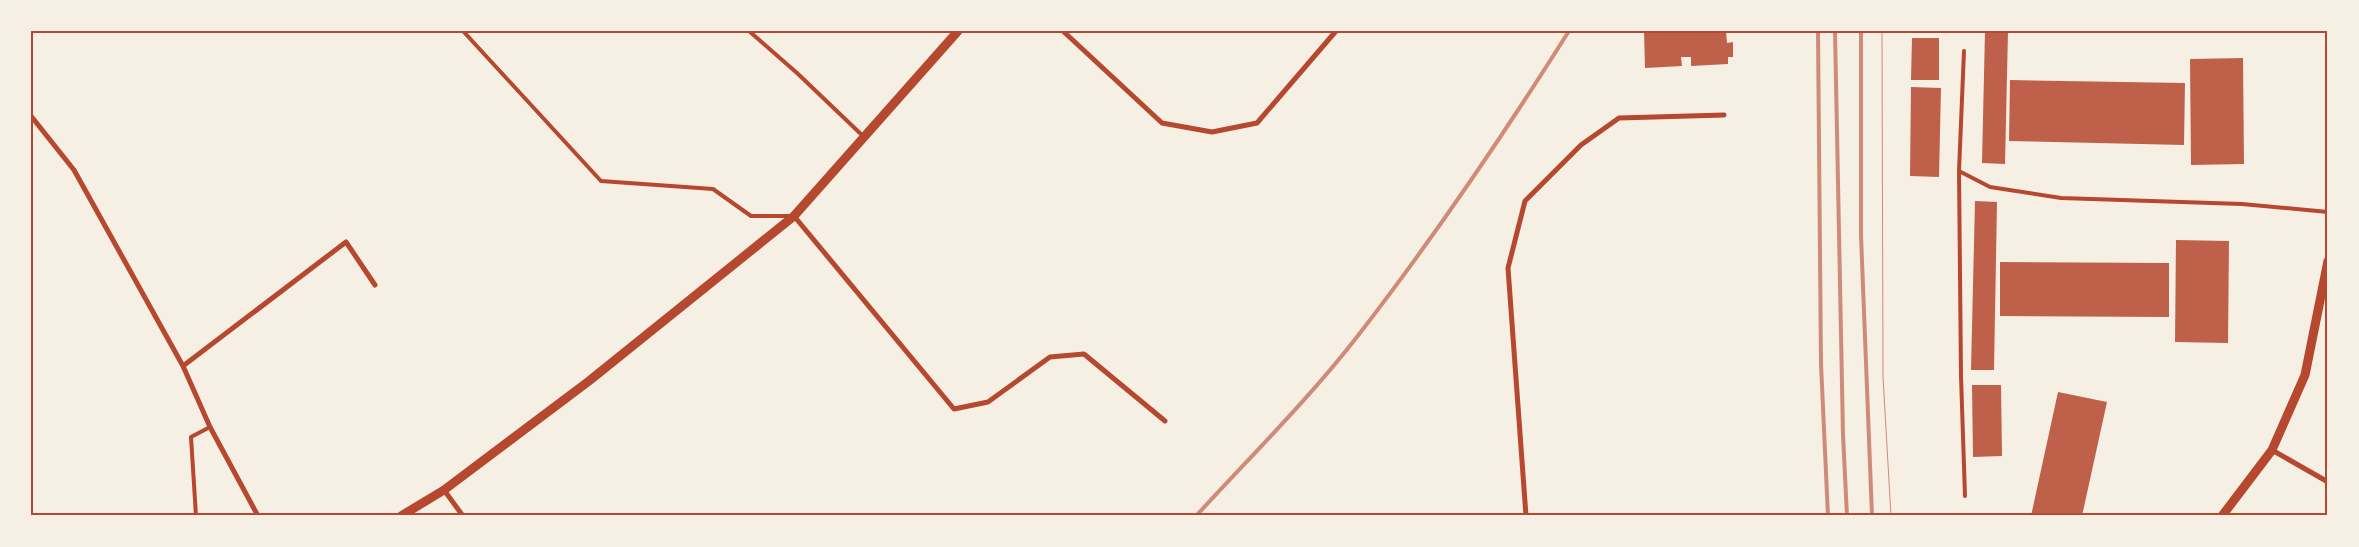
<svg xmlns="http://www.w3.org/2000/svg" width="2359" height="547" font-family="Commissioner,sans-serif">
  <rect width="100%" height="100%" fill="#f6efe4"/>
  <path fill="#bf614a" d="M1644,31h82l1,12 6,-1v15h-5v7l-37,2v-9h-10l1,9 -37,2z
    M1985,31h23l-3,133 -23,-1z
    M1912,38h27v42h-28z
    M2243,58l1,106 -53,1 -1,-106z
    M2010,80l175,3 -1,62 -175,-4z
    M1911,87l30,1 -2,89 -29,-1z
    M1975,201l22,1 -3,168h-23z
    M2176,240l53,1 -1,102 -53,-1z
    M2000,262l169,1v54l-169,-1z
    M1972,385h29l1,71 -29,1z
    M2058,392l49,10 -25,114h-51z"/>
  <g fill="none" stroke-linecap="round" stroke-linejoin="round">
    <path stroke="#b5482f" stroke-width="4" d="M463,31l138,150 112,8 38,27h41
      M749,31l48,42 67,64
      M1964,51l-5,120 31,16 71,11 181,6 86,8
      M1959,171l2,205 4,120
      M196,516l-5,-79 19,-10"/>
    <path stroke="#b5482f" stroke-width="5" d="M1063,31l99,92 50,9 45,-9 79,-92
      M31,116l43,54 109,196 27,61 48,89
      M794,216l160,193 34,-7 62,-45 34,-3 81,67
      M183,366l163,-124 29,43
      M2272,450l56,32
      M444,490l19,26
      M1526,516l-18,-248 17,-67 56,-56 38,-27 105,-3"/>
    <path stroke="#b5482f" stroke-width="9" d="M401,516l43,-26 145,-109 205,-165 164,-185
      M2222,516l50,-66 33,-75 23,-114"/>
    <path stroke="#cf8b77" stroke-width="1" d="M1882,31l1,346 8,139"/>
    <path stroke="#cf8b77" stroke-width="4" d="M1818,31l3,333 7,152
      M1835,31l8,404 4,81
      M1861,31v204l11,281
      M1196,516c55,-60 114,-118 164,-183 75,-97 144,-199 209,-302"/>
  </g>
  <rect width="2359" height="547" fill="none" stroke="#f6efe4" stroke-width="65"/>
  <rect x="32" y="32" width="2294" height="482" fill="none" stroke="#b5482f" stroke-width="2"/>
</svg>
